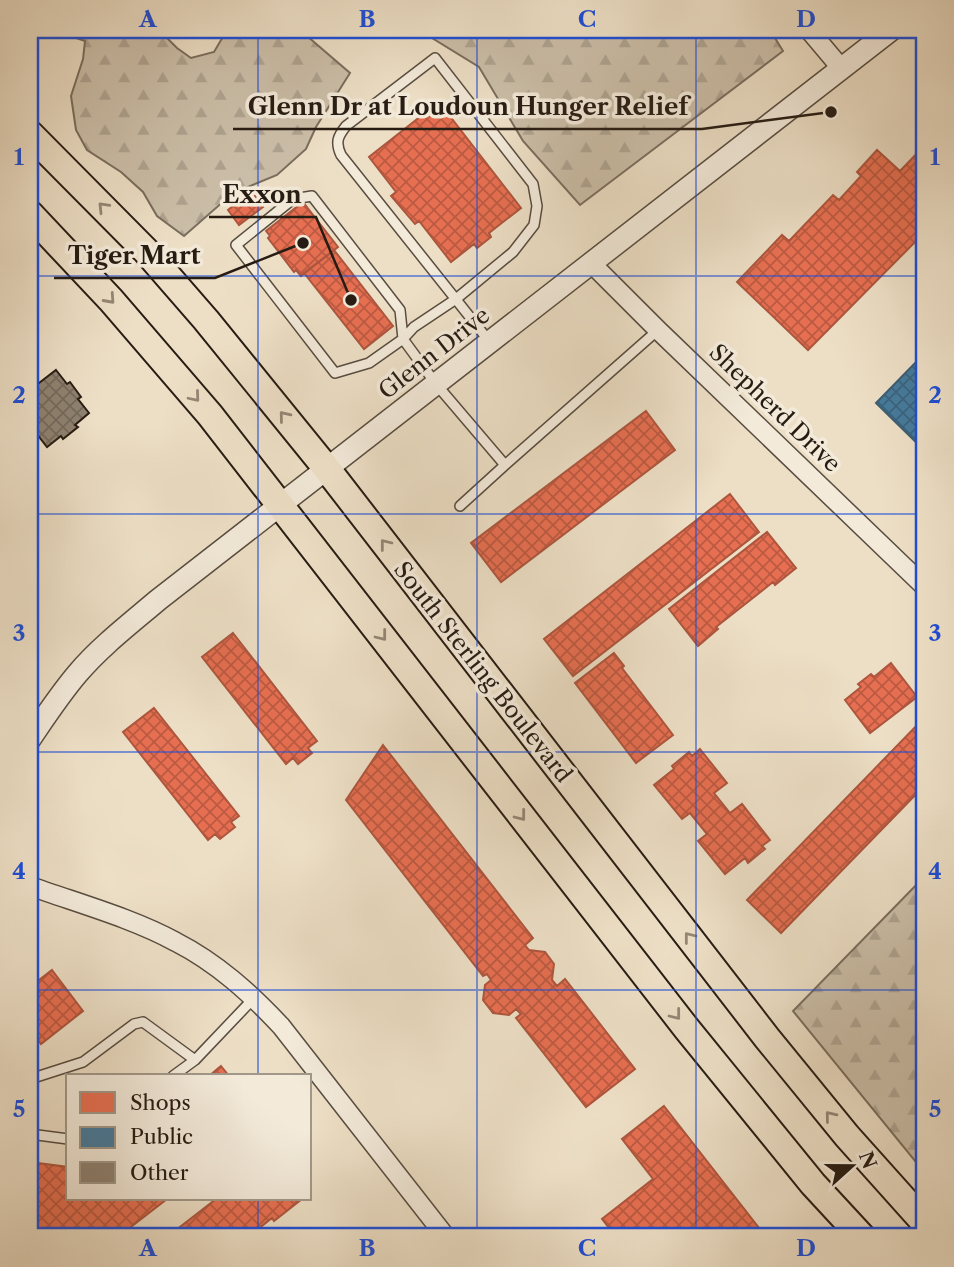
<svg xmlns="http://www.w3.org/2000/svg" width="954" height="1267" font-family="'Libre Caslon Text',serif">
  <defs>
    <pattern id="forest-firs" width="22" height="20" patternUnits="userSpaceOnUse" patternTransform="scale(1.75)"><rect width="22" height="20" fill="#cbbea8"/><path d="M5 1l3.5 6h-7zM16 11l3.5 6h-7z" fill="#aea390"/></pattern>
    <pattern id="shops-cross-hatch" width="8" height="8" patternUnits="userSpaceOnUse" patternTransform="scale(1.75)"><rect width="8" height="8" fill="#e76f51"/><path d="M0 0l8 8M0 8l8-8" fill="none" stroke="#bb5a42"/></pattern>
    <pattern id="public-cross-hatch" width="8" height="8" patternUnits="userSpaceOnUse" patternTransform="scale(1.75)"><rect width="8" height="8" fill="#457b9d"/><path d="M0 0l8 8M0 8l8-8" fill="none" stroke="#3a647f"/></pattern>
    <pattern id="building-cross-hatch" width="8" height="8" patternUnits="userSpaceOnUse" patternTransform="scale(1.75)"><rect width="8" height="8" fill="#8e8170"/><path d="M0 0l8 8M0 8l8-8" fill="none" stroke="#74695b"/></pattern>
  </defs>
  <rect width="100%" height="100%" fill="#eddfc6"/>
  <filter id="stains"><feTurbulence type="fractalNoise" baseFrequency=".00286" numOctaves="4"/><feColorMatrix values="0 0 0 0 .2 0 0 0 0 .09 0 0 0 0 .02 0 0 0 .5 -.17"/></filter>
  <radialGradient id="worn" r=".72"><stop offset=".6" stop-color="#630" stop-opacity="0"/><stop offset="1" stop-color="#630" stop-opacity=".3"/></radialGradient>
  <path fill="url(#forest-firs)" stroke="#796d5e" stroke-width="2" d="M53,30h106l18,18 14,10 23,-6 13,-22h73l50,43 -34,54 -10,22 -29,26 -44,18 -49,43 -27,-20 -14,-24 -22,-20 -34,-22 -11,-20 -5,-34 12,-37 2,-18z
    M419,30h351l13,21 -203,154 -57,-64 -44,-74z
    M924,877v295l-131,-161z"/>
  <path fill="url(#shops-cross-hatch)" stroke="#ad563e" stroke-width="2" d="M439,102l82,106 -32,25 2,4 -14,11 -3,-4 -23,18 -32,-41 -4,3 -24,-28 5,-4 -27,-35z
    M924,146v97l-5,-5 -111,112 -71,-68 45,-47 7,6 44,-46 6,5 22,-24 -4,-4 20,-22 23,21z
    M252,192l11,15 -24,18 -11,-15z
    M303,202l35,45 -37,29 -5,-6 -2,2 -26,-34 2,-2 -4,-5z
    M334,250l59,76 -29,23 -60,-76z
    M646,411l29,39 -174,132 -30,-39z
    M730,494l29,38 -186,144 -29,-37z
    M767,532l29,36 -21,17 -2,-3 -57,45 2,2 -20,17 -29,-37z
    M233,633l84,108 -9,7 4,5 -14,11 -5,-6 -7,6 -84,-107z
    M614,653l10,13 -2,2 51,67 -37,28 -61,-80z
    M891,663l26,34 -47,36 -25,-33 16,-13 -3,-3 13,-10 3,3z
    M154,708l85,108 -8,6 4,5 -15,12 -5,-5 -7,6 -85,-108z
    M924,718v68l-143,147 -34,-33z
    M383,745l150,193 -8,7 4,5 16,2 9,12 -2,16 5,6 8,-7 70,90 -49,38 -70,-89 5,-4 -5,-5 -7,6 -16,-2 -10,-13 2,-15 6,-5 -4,-6 -4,2 -137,-176z
    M700,749l27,34 -13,10 16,20 12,-9 28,36 -8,6 3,3 -17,14 -3,-5 -20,16 -27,-33 9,-7 -17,-21 -8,6 -28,-34 20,-16 -2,-3 17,-14 3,4z
    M52,970l31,41 -42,33 -11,-15v-42z
    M221,1066l8,10h-20z
    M664,1106l102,131h-150l-14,-18 51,-40 -31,-40z
    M30,1162l38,5v32h99l-49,38 -88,-9z
    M216,1199h86l-28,22 -2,-3 -15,12 2,3 -6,4h-86z"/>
  <path fill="url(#public-cross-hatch)" stroke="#3c5e74" stroke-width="2" d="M922,356l2,2v92l-48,-47z"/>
  <path fill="url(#building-cross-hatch)" stroke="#271c13" stroke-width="2" d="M56,370l11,14 3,-2 11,15 -3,2 11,14 -14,12 3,2 -15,12 -2,-3 -14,11 -11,-14 -4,3 -2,-3v-43z"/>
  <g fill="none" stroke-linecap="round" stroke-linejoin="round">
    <defs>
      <path id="service" d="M489,341l-148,-186c-6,-13 -3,-19 5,-29l89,-68 98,126 4,22 -3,19 -21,27 -57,47 -42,28 -11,12 -34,24 -34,10 -99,-128 57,-46 19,-3 88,114 3,29 33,45 69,81 153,-135
        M460,506l45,-41
        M173,1076l22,-16 59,-62
        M30,1079l53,-17 51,-38 9,-2 52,38
        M30,1134l38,5"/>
      <path id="minor" d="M809,30l32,38
        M592,264l66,66 266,256
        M30,886c47,17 102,32 146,56 41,21 74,51 105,84l165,211"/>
      <path id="tertiary" d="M30,739c15,-22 30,-45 48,-66 23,-27 53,-50 80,-73l733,-570"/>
      <path id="primary" d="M30,134l116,117 60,69 121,149 440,569 80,98 77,86
        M30,214l81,86 99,115 477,614 126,155 49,53"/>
    </defs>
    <use href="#service" stroke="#584d40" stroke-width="12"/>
    <use href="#minor" stroke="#584d40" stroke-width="21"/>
    <use href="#tertiary" stroke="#584d40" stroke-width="24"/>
    <use href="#primary" stroke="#271c13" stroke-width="30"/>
    <use href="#service" stroke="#f3eada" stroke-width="9"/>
    <use href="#minor" stroke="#f3eada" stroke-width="18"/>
    <use href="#tertiary" stroke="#f3eada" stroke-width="21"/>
    <use href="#primary" stroke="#eddfc6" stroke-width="26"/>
  </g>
  <defs><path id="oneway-chevron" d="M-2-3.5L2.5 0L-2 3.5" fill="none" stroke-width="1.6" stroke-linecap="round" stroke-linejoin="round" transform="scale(1.75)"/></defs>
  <g stroke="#948775">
    <use href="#oneway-chevron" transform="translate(103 207) rotate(-134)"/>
    <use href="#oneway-chevron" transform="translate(110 299) rotate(48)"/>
    <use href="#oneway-chevron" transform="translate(195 397) rotate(50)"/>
    <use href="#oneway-chevron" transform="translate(284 416) rotate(-129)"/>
    <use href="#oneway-chevron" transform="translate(385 544) rotate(-128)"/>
    <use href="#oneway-chevron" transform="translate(382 636) rotate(52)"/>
    <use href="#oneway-chevron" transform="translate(521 816) rotate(52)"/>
    <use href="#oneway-chevron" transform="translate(689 937) rotate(-128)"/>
    <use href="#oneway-chevron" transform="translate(676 1015) rotate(52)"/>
    <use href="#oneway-chevron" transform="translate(830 1116) rotate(-129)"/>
  </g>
  <path fill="none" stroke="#1d4ed8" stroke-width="2" stroke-opacity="0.55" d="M258,30v1046M477,30v1207M696,30v1207M30,276h894M30,514h894M30,752h894M30,990h894M258,1199v38"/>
  <g text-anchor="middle" stroke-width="7" stroke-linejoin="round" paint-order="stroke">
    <g font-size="23" fill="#271c13" stroke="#f3eada">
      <text transform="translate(434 353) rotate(-38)" y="8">Glenn Drive</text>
      <text transform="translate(775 408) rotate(44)" y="8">Shepherd Drive</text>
      <text transform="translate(483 672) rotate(52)" y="8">South Sterling Boulevard</text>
    </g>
  </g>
  <path fill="none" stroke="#271c13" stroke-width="2.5" d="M831 112L702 129H233M351 300L316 217H209M303 243L215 278H54"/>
  <g fill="#271c13" stroke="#f3eada" stroke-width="2.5">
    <circle cx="831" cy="112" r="7"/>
    <circle cx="351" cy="300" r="7"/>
    <circle cx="303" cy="243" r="7"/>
  </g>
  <g font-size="24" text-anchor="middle" font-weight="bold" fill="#271c13" stroke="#f3eada" stroke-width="7" stroke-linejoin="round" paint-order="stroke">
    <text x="468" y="115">Glenn Dr at Loudoun Hunger Relief</text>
    <text x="262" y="203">Exxon</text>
    <text x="134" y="264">Tiger Mart</text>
  </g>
  <rect width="954" height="1267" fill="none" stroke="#eddfc6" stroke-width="77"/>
  <rect x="66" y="1074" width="245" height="126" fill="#f3eada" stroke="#a1988a" stroke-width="2"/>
  <rect x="80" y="1092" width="35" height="21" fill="#e76f51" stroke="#a1988a" stroke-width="2"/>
  <text x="130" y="1110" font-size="21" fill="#271c13">Shops</text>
  <rect x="80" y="1127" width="35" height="21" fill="#457b9d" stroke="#a1988a" stroke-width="2"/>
  <text x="130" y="1144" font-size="21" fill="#271c13">Public</text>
  <rect x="80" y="1162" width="35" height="21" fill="#8e8170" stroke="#a1988a" stroke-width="2"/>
  <text x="130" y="1180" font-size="21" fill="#271c13">Other</text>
  <g transform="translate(852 1166) rotate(69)" stroke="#f3eada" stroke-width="5" paint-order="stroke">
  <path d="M0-5L12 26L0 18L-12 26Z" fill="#271c13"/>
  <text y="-10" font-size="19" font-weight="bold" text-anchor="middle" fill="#271c13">N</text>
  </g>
  <rect x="38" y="38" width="878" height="1190" fill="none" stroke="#1d4ed8" stroke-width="2.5"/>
  <g font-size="23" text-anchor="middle" font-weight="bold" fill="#1d4ed8">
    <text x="148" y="27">A</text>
    <text x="367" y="27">B</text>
    <text x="587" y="27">C</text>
    <text x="806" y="27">D</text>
    <text x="19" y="165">1</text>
    <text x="935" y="165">1</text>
    <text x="19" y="403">2</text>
    <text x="935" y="403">2</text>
    <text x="19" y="641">3</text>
    <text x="935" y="641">3</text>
    <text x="19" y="879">4</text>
    <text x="935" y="879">4</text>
    <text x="19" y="1117">5</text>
    <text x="935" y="1117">5</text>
    <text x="148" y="1256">A</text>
    <text x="367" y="1256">B</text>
    <text x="587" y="1256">C</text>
    <text x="806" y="1256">D</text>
  </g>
  <rect width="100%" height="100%" filter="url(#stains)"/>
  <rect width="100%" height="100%" fill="url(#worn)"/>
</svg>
